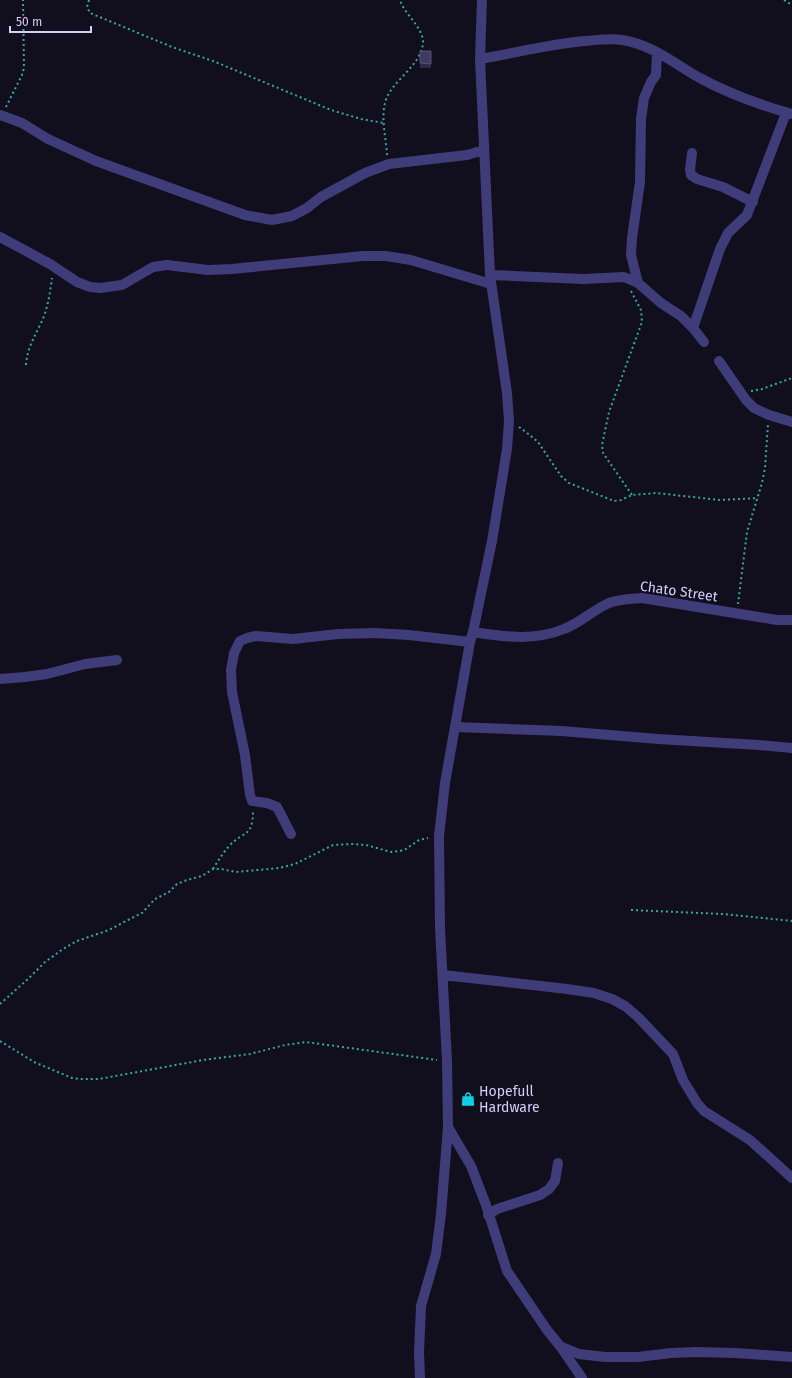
<svg xmlns="http://www.w3.org/2000/svg" width="792" height="1378" font-family="'Fira Sans',sans-serif">
  <rect width="100%" height="100%" fill="#110e1e"/>
  <g fill="none" stroke-linecap="round" stroke-linejoin="round">
    <path stroke="#36a8a2" stroke-width="2" stroke-dasharray="2 3" stroke-linecap="butt" d="M89,0l-2,7 3,6 82,34 41,14 118,49 30,9 23,4
      M784,0l8,5
      M6,107l16,-32 2,-7 -1,-68
      M387,155c-1,-17 -6,-36 -2,-52 5,-22 36,-36 38,-60 1,-15 -19,-29 -23,-43
      M631,291l10,19 1,12 -33,90 -7,33 1,8 29,42
      M26,365c1,-17 9,-29 16,-44 6,-14 8,-28 10,-43
      M751,391l11,-2 30,-11
      M519,427l7,5 12,10 23,34 8,7 45,18 7,-1 11,-5 24,-2 64,7 38,-2
      M738,604l9,-72 15,-49 3,-15 3,-44
      M213,869c5,-8 10,-16 16,-23 15,-16 24,-8 24,-36
      M631,910l92,4 69,7
      M0,1004l28,-25 17,-17 18,-13 14,-8 32,-11 19,-10 14,-7 13,-14 14,-7 8,-8 10,-4 15,-4 11,-7h8l15,3 43,-4 16,-4 38,-19 20,-1 13,1 25,7 9,-1 6,-2 13,-9 9,-2
      M0,1041l34,21 38,16 9,1h18l104,-19 47,-6 35,-9 21,-3 131,18"/>
    <path stroke="#3f3c7a" stroke-width="10" d="M480,59c35,-6 70,-15 105,-18 12,-1 25,-3 37,-1 28,4 52,23 76,37 29,16 62,28 94,37
      M0,115l22,8 26,16 48,22 149,54 27,5 20,-4 15,-8 14,-11 44,-24 24,-9 78,-9 17,-5
      M692,153l-2,17 1,5 6,4 26,8 30,15
      M0,237l50,27 27,18 13,5 10,1 22,-3 31,-18 14,-2 41,5 24,-1 131,-13h23l25,4 80,24
      M490,275l93,4 41,-2 14,6 23,20 20,13 12,12 11,14
      M638,283l-7,-28 1,-17 8,-56 1,-63 3,-21 7,-16 5,-7 1,-22
      M693,328l27,-79 8,-16 19,-18 39,-102
      M719,361l27,39 8,8 15,7 23,7
      M473,632c31,5 62,9 91,-3 16,-6 29,-19 45,-26 10,-4 22,-4 33,-5l135,22h15
      M0,679l25,-2 22,-3 38,-10 32,-4
      M455,727l106,4 97,8 101,6 33,3
      M291,834l-14,-27 -10,-4 -15,-2 -2,-6 -5,-40 -13,-63 -1,-22 3,-17 6,-12 7,-3 9,-2 37,3 45,-5 37,-1 34,2 61,7
      M443,975l124,14 27,4 18,6 13,7 13,11 35,37 10,26 14,23 7,8 46,29 42,38
      M448,1127l23,39 15,39 21,66 40,59 13,16 19,8 26,3h33l33,-4 25,-1 40,1 56,4
      M488,1215l9,-6 43,-14 9,-6 6,-8 3,-18
      M560,1346l22,32
      M420,1378l-1,-26 2,-46 15,-52 5,-40 7,-87 -1,-66 -7,-133 -1,-92 6,-53 25,-141 3,-10 19,-91 15,-92 2,-28 -2,-28 -17,-118 -10,-216 2,-59"/>
  </g>
  <path fill="#2e284b" d="M420,51h11v17h-11z"/>
  <path fill="#403a5e" stroke="#575177" d="M420,51h11v13l-11,-1z"/>
  <defs>
    <symbol id="shop-bare" viewBox="-9 -9 18 18"><path d="M-5-2.5h2.3a2.7 3.5 0 0 1 5.4 0H5L5.5 6h-11ZM-1.5-2.5h3a1.5 2.3 0 0 0-3 0Z" fill="#11cee5" stroke="#110e1e" stroke-width="2.5" paint-order="stroke"/></symbol>
  </defs>
  <g fill-rule="evenodd">
    <use href="#shop-bare" x="458" y="1089" width="20" height="20"/>
  </g>
  <g text-anchor="middle" stroke-width="3" stroke-linejoin="round" paint-order="stroke">
    <g font-size="14" fill="#d4cffb" stroke="#110e1e">
      <text transform="translate(679 591) rotate(8)" y="5">Chato Street</text>
    </g>
    <g font-size="14" fill="#d4cffb" stroke="#110e1e" text-anchor="start">
      <text x="479" y="1096">Hopefull<tspan x="479" dy="16">Hardware</tspan></text>
    </g>
  </g>
  <path d="M10 26v6h81v-6" fill="none" stroke="#d4cffb" stroke-width="2"/>
  <text x="16" y="26" font-size="12" fill="#d4cffb" stroke="#110e1e" stroke-width="3" paint-order="stroke">50 m</text>
</svg>
